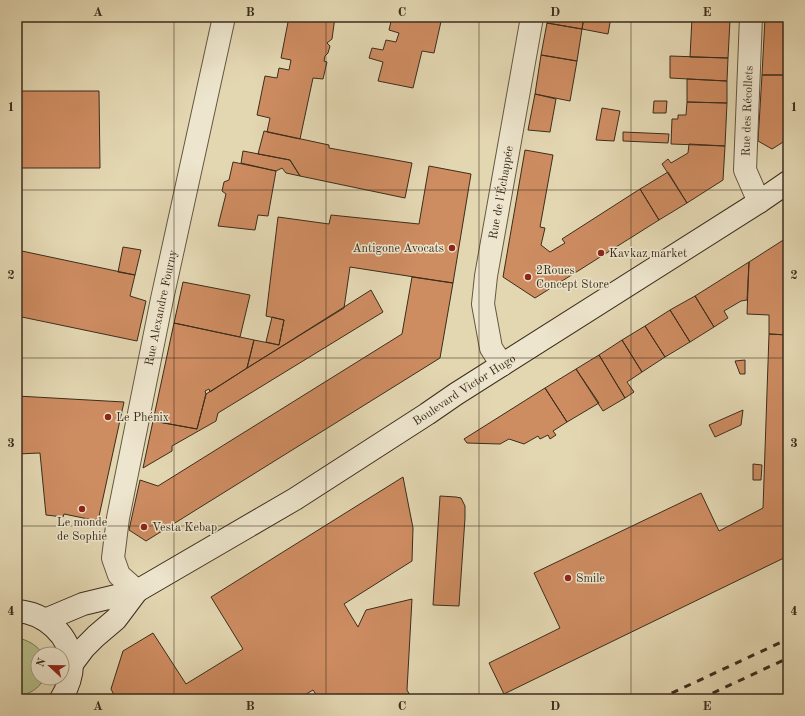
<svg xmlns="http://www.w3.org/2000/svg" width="805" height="716" font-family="'Old Standard TT',serif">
  <rect width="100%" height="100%" fill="#e3d7b2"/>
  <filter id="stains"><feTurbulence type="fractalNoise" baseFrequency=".005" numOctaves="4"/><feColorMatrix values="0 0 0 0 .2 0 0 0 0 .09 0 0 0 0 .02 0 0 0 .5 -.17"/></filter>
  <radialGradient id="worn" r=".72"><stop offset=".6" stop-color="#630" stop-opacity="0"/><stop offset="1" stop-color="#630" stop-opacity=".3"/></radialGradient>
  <path fill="#b5be8b" stroke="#787654" d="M22,639c9,3 15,7 21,15h-5v24h6c-5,11 -14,16 -26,18h-1v-56z"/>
  <path fill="#ce8c61" stroke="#3b2d1c" d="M289,17l10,2 1,-2h35l-3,22 -5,4 3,3 -2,7 -3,3 -1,5 3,1 -4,17 -10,-1 -13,61 -33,-7 3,-14 -13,-3 8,-39 12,2 2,-10 10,2 2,-10 -10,-2z
    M392,17h50l-8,36 -12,-2 -9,37 -35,-7 5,-19 -14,-4 3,-10 11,2 3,-10 10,2 3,-9 -10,-3z
    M548,17h36l-2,12 -35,-6z
    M584,17h27l-3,17 -26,-5z
    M673,17h57v3z
    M765,17h23v3l-23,-2z
    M692,18l38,2 -2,38 -38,-1z
    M765,18l23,2v55h-26z
    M547,23l35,6 -5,32 -36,-6z
    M541,55l36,6 -7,40 -35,-7z
    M670,56l58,2 -1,23 -57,-3z
    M762,75h26v10h-1l-2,8 3,2v44l-16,10 -14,-8z
    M687,79l40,2v22l-40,-1z
    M17,91h82l1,77h-83z
    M535,94l21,5 -6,33 -22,-2z
    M654,101h13l-1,12h-13z
    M687,102l40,1 -2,43 -54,-2 1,-25h6v-4h8z
    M602,108l18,3 -6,30 -18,-1z
    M264,131l65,14v3l83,15 -7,35 -105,-22 -10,-16 -32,-6z
    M623,132l46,2 -1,9 -45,-2z
    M689,144l36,2 -2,34 -36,23 -25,-39 6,-5 3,4 17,-10z
    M525,150l28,5 -13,72 5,1 -4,17 9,7 15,-9 -3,-4 78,-50 19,31 -124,78 -32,-21z
    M243,151l47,9 10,16 -14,-3 -4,-5 -6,3 -35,-8z
    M233,162l43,9 -8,45 -10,-1 -3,15 -37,-4 8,-32 -4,-3 2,-9 5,-2z
    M429,166l42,8 -18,109 -103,-16 -6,41 -97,60 7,-28 25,5 5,-25 -18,-4 12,-99 51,7 2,-9 88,9z
    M668,172l19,31 -28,17 -19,-31z
    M788,237v98l-19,-1v-19l-22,-1 2,-52z
    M123,247l18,3 -6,25 -17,-3z
    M17,250l118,25 -5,21 16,5 -9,40 -120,-25z
    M749,262l-2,38 -6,1 -17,10 4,7 -14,9 -19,-31z
    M412,277l41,6 -13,75 -294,183 -17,-11 11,-50 18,6 244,-152z
    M183,282l67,13 -10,42 -66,-14z
    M371,290l12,22 -165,101 -2,8 -44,25v5l-29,17 10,-47 44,8 9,-35z
    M695,296l19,31 -24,15 -20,-32z
    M670,310l20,32 -25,15 -20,-31z
    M272,317l12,3 -5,25 -13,-3z
    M174,323l80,17 -7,28 -37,24 -1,-3 -4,2 1,3 -9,35 -44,-8z
    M645,326l20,31 -23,15 -20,-32z
    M769,334l19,1v221l-284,138 -15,-31 71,-35 -26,-55 167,-80 18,38 44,-23z
    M622,340l20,32 -15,10 7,10 -9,6 -26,-43z
    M599,355l26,43 -22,13 -27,-42z
    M745,360v14h-5l-5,-13z
    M576,369l23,34 -32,19 -22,-34z
    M545,388l22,34 -14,9 3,4 -6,4 -2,-4 -8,4 -2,-3 -14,8 -15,-5 -9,5 -33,-1 -3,-4z
    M17,396l107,6 -26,119 -34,-7 -1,3 -17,-2 -6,-62 -23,1z
    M743,410l-2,15 -26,12 -6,-12z
    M753,464l9,1 -1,15h-8z
    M403,477l10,51 -1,33 -68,43 14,23 8,-17 46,-11 -5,91 5,9h-93l-6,-9 -15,9h-182l-5,-10 12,-38 30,-18 33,51 57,-35 -32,-52z
    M440,496l16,1 5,1 4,8v12l-6,88 -26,-1z"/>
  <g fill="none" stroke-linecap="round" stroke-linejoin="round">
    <defs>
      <g id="street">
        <path d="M751,17l-6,153 14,32"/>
        <path id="s1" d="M502,365l-11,-17 -8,-44 3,-28 46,-259"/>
        <path id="s2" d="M137,591l-18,-16 -6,-17 5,-40 44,-219 62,-282"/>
      </g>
      <g id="secondary">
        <path d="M17,611c28,2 53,24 55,53 0,13 -5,25 -11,35"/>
        <path id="s3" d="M45,620l38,-16 54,-13 158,-92 132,-85 29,-20 303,-192 29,-20"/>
        <path d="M72,664l12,-16 12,-12 20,-17 21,-28"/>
      </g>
    </defs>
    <use href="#street" stroke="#655842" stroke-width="24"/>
    <use href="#secondary" stroke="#3b2d1c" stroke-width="24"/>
    <use href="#street" stroke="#ede5cd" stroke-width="22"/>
    <use href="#secondary" stroke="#ede5cd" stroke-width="22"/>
    <path stroke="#3b2d1c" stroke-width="3" stroke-dasharray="7 7" stroke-linecap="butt" d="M659,699l129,-60
      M700,699l88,-41"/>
  </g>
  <path fill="none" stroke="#3b2d1c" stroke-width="1" stroke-opacity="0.55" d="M174,17v682M326,17v682M479,17v682M631,17v682M17,190h771M17,358h771M17,526h771"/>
  <g fill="#8f2418" stroke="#ede5cd" stroke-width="1.5">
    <circle cx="452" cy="248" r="4"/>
    <circle cx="601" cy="253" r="4"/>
    <circle cx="528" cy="277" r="4"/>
    <circle cx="108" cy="417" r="4"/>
    <circle cx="82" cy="509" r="4"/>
    <circle cx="144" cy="527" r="4"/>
    <circle cx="568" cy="578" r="4"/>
  </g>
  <g text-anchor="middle" stroke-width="3" stroke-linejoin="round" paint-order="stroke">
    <g font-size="12" fill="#3b2d1c" stroke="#ede5cd">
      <text transform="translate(747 111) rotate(-88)" y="4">Rue des Récollets</text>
      <text dy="4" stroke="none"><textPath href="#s1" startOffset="178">Rue de l'Échappée</textPath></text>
      <text dy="4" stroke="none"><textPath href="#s2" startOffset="297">Rue Alexandre Fourny</textPath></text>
      <text dy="4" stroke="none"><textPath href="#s3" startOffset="481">Boulevard Victor Hugo</textPath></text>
    </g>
    <g font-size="12" fill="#3b2d1c" stroke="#ede5cd" text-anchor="start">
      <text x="444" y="252" text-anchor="end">Antigone Avocats</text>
      <text x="609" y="257">Kavkaz market</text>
      <text x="536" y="274">2Roues<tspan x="536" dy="14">Concept Store</tspan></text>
      <text x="116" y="421">Le Phénix</text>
      <text x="82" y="526" text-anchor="middle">Le monde<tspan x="82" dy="14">de Sophie</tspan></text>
      <text x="152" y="531">Vesta Kebap</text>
      <text x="576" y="582">Smile</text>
    </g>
  </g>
  <rect width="805" height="716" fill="none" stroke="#e3d7b2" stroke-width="44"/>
  <g transform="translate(50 666) rotate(292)"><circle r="19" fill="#ede5cd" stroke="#a69b86"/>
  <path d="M0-3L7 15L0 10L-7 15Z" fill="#8f2418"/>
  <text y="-6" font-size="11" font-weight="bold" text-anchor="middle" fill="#3b2d1c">N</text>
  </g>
  <rect x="22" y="22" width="761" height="672" fill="none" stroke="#3b2d1c" stroke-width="1.5"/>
  <g font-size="13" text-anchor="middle" font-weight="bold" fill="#3b2d1c">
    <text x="98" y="16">A</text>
    <text x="250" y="16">B</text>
    <text x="402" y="16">C</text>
    <text x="555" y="16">D</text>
    <text x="707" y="16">E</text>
    <text x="11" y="111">1</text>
    <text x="794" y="111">1</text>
    <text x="11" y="279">2</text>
    <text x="794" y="279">2</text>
    <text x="11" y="447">3</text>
    <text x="794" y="447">3</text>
    <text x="11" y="615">4</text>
    <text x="794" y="615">4</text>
    <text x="98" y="710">A</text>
    <text x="250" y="710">B</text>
    <text x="402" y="710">C</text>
    <text x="555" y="710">D</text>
    <text x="707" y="710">E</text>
  </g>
  <rect width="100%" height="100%" filter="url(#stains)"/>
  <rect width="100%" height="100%" fill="url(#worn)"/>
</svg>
